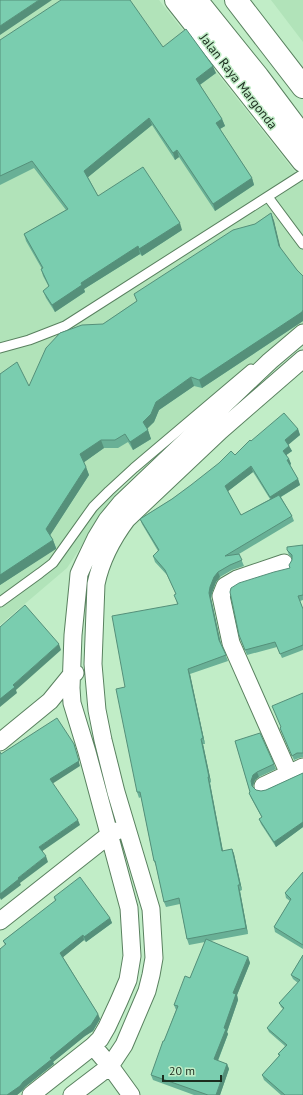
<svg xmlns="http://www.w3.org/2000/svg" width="303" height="1095" font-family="'PT Sans',sans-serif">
  <rect width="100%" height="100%" fill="#c1edc7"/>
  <path fill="#b1e3b9" d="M0,0h159l144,182v148l-55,59 -119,85 -62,94 -67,57z
    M271,0h32v42z"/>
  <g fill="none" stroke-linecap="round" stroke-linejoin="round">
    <defs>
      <path id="service" d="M268,197l35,47
        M0,348l29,-8 36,-14 238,-152
        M0,602l40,-29 13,-10 40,-56 16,-16 25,-23 117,-99"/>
      <path id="minor" d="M284,563l-47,16 -12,7 -4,10 10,47 58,131
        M0,742l50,-41 22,-27 3,-1
        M263,786l40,-19
        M0,921l109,-86 8,-4
        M93,1046l17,20 21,29
        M31,1095l62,-49 7,-7 7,-12 12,-26 9,-21 4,-24 -3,-48 -42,-156 -15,-49 -1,-15 2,-53 5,-50 1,-11 5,-11 12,-25 11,-18 14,-17 149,-142 33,-28
        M72,1095l38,-29 14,-21 23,-54 4,-16 3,-17 -3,-49 -35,-117 -13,-52 -6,-30 -4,-46 3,-80c5,-24 16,-45 31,-65l93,-88 83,-72"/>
      <path id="primary" d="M176,0l127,161
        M196,0l62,77 45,60
        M236,0l67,87"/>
    </defs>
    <use href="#service" stroke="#59815f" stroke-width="11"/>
    <use href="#minor" stroke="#59815f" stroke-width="19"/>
    <use href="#primary" stroke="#59815f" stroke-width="24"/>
    <use href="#service" stroke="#fff" stroke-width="9"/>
    <use href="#minor" stroke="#fff" stroke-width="17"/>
    <use href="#primary" stroke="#fff" stroke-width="22"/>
  </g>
  <path fill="#69b096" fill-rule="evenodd" d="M0,40l163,7 53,26 -16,12 22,34 3,7 -5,3 32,49 2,7 -39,26 -36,-54 -4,3 -23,-35 -64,52 10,19 84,34 -40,26 -2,-2 -56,35 1,3 -30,20 -9,-14 -3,-7 6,-4 -6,-11 -2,-7h1l-16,-28 -2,-7 42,-24 -32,-42 -34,17z
    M271,213l3,8 6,27 17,22 6,6v45l-101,67 -8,-2 -35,24 -5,12 -7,6 4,11 -18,11 -5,-8 -10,6h-14l-20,14 5,13 -39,60 3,5 3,8 -56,37v-211l29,12 74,-62 34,-23 -3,-7 121,-70z
    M298,429l2,6 -12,9 4,7 -6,4 3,4 2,5 -1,1 8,14 2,6 -19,12 11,19 2,5 -55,33 5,12 -12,4 -12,7 -4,5 -4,11 -1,5 10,45 7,18 -38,13 15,70h-2l8,38 -1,1 13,68 9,-2 2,5 8,36 -2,1 8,43 -38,7 38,16 2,6 -13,32 1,5 -11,32 1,2 -10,27 9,3 2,5 -9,26h-26l-41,-15 -2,-5 25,-65 -2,-5 16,-27 15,-36 -16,3 -2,-6 -7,-35 -14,3 -2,-5 -8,-36 -2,-5 -13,-64 -2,1 -2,-6 -12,-105 52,-83 -1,-10 -9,-19 -12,-13 -2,-6 5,-5 -16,-27 -2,-5 32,-20 63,-44 16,-14zM253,472l17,27 -29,16 -13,-24z
    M303,545v55l-3,1 3,8v41l-21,8 -5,-11 -30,8 -8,-20 51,-67 2,-10 -3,-3 -2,-5z
    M303,693v64l-4,1 -5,2 -14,-32z
    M235,741l39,23 2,5 -17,8 -4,3 -2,6v1l3,3 5,1 5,-1 37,-17v54l-27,20 -15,-23 -2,-5 3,-1 -11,-20 -2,-5 1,-1z
    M303,872v77l-28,-17 -1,-5 16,-26 -4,-3 -1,-5z
    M54,897l56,21 2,5 -26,19 -2,-2 -21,17 35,57 2,5 -7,12 -8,5 -32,26 1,2 -29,23 -3,4 -5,4h-17l5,-150 -2,-4 52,-40z
    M303,955v140h-22l-17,-15 -2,-5 17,-19 -1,-2 7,-8 -16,-14 -2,-4 16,-19 -2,-2 -2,-4 19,-20 -5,-4 -2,-4z"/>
  <path fill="#55907a" d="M39,0h13l-52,35v-9z
    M213,66l3,7 -18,13 -2,-7z
    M149,118l3,7 -65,53 -3,-7z
    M222,119l3,7 -7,4 -2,-7z
    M177,150l2,7 -4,3 -2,-7z
    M252,178l2,7 -39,26 -2,-7z
    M271,213l3,8 8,33 -3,-8z
    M180,223l2,7 -40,26 -3,-7z
    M138,246l2,8 -56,35 1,3 -30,20 -3,-7 29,-22z
    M303,310v11l-101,67 -3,-8z
    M191,377l3,9 -35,24 -5,12 -8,8 -3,-8 13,-20z
    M298,429l2,6 -13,11 -2,-6z
    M148,430l3,9 -18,11 -3,-8z
    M101,440l3,8 -21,15 -3,-9z
    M289,446l3,5 -7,5 -2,-5z
    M289,459l2,5 -2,2 -2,-6z
    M251,466l2,6 -26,20 -2,-6z
    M86,467l3,8 -40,62 -3,-8z
    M298,479l2,6 -28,17 -2,-5z
    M53,540l3,8v1l-56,36v-10z
    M218,572l2,5 -4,5 -4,11 -1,5 10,47 -2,-5 -10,-47 1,-6 4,-10z
    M59,644l2,6 -45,40 1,3 -17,14v-8l13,-14z
    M188,669l2,5 15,70 -2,-6z
    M201,739l2,5 8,38 -2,-5z
    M74,744l6,22 -28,18 -2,-5z
    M257,772l2,5 -4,3 -2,6 1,5 -3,-10 2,-6z
    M208,777l2,6 14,74 -2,-6z
    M78,820l2,5 -39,27 -2,-5z
    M303,822v5l-27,20 -2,-5z
    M232,849l2,5 8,36 -2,-5z
    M46,856l2,6 -28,21 1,2 -20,15 -1,-2v-4l18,-16z
    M238,885l2,6 8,43 -2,-6z
    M110,918l2,5 -26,19 -2,-5z
    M83,935l1,5 -22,18 -2,-5z
    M248,957l2,6 -13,32 1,5 -11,32 1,2 -12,31 -2,-6 10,-31 9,-35z
    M98,1014l2,5 -7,12 -8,5 -32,26 1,2 -29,23 -3,4 -5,4h-10l43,-37z
    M227,1064l2,5 -9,26h-4z"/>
  <path fill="#7acdaf" stroke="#55907a" d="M0,0h39l-39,26z
    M61,0h69l33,47 23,-18 27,37 -17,13 26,40 -6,4 36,55 -39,26 -36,-54 -4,3 -24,-35 -65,53 14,25 45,-29 37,56 -41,26 -1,-3 -57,37 1,2 -30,20 -9,-14 6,-5 -8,-17 2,-1 -19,-34 44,-25 -36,-48 -32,15v-136z
    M271,213l8,33 18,24 6,6v34l-1,2 -103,68 -8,-3 -35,25 -5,12 -8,8 5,8 -18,12 -5,-8 -10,6h-14l-21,14 6,13 -40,62 7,11 -53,35v-201l17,-12 12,24 17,-38 14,-15 22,-8 21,-1 34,-23 -3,-7 99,-64 22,-6z
    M284,413l14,16 -13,11 4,6 -6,5 6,8 -2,1 11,19 -28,18 -19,-31 -26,20 16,29 38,-20 13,21 -67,40 14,-2 3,6 -12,5 -12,7 -4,5 -4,10 -1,6 10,47 7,15 -38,14 15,69 -2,1 8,38h-1l14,74 10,-2 8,36h-2l8,43 -59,11 -8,-41 -15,4 -9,-41h-1l-14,-69h-3l-21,-103 9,-2 -13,-71 66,-12 -4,-9 2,-1 -11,-24 -12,-14 6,-6 -19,-31 32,-20 19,-14 28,-22 12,-12 4,4 15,-15 1,1z
    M303,545v50l-5,1 5,13v36l-23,9 -5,-12 -30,8 -6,-15 -9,-43 1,-4 8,-5 35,-11 16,-4 -1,-3 3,-5v-5l-5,-5v-3z
    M25,605l34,39 -46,41 2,2 -15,12v-72z
    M303,693v60h-6l-5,3 -12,-28 1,-1 -9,-21z
    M57,718l17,26 5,17 -29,18 28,41 -39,27 7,9 -28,22 1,1 -19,15v-142l1,2z
    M260,733l14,31 -17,8 -4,3 -2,6 1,5 4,4 5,1 5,-1 37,-17v49l-29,20 -15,-23 3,-2 -13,-24 1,-1 -15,-51z
    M303,872v73l-29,-18 17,-28 -6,-6z
    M80,877l30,41 -26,19 -1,-2 -23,18 38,61 -7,11 -8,6 -33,27 2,1 -29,23 -3,4 -13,9h-7v-146l6,-5 -3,-3 53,-41 -2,-3z
    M206,939l42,18 -15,36 3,1 -12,34 2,1 -12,30 13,5 -11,31h-8l-57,-20 12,-34h1l14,-35 -4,-1 11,-29 5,2z
    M303,955v140h-18l-23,-20 18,-20 -2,-1 9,-9 -20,-17 17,-20 -5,-5 21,-23 -9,-5z"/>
  <g text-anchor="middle" stroke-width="3" stroke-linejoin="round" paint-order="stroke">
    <g font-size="13" fill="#1c2d1f" stroke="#c1edc7">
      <text transform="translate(239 81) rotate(52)" y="5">Jalan Raya Margonda</text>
    </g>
  </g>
  <path d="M163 1075v6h58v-6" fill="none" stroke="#1c2d1f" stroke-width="2"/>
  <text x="169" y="1075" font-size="12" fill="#1c2d1f" stroke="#c1edc7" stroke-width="3" paint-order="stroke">20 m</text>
</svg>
